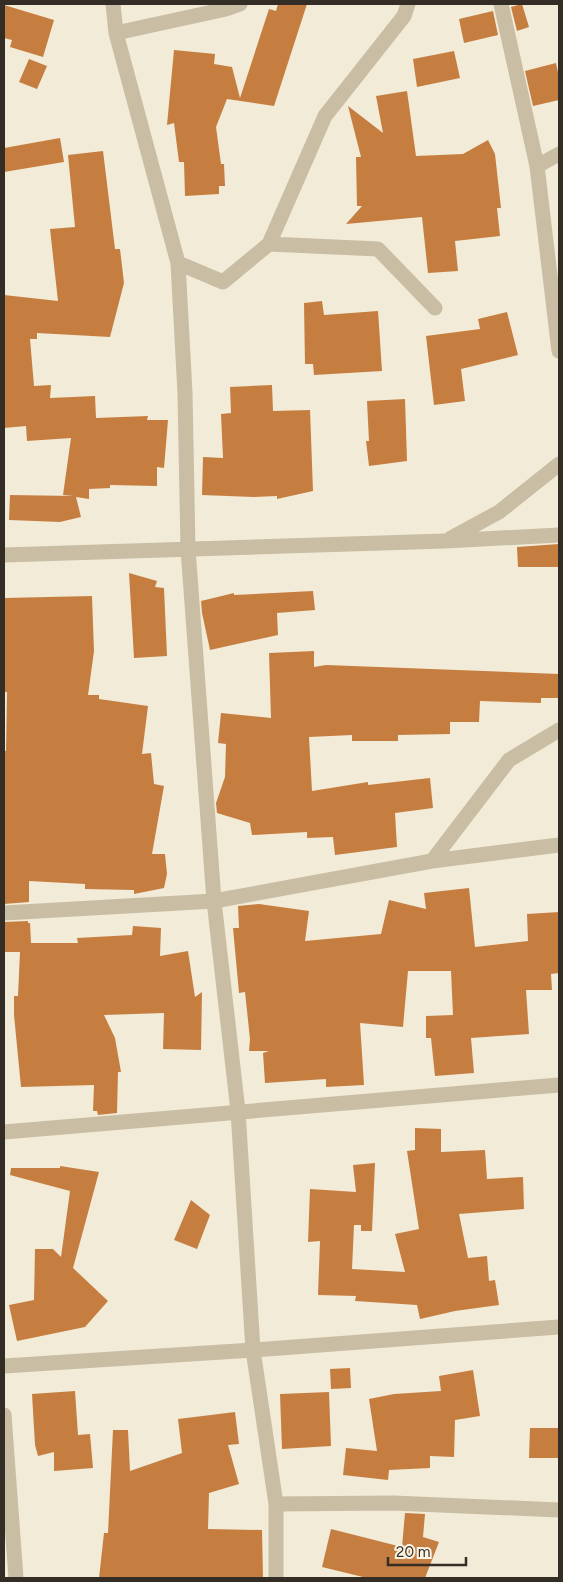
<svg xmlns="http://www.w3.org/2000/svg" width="563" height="1582" font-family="Figtree,sans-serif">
  <rect width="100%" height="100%" fill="#f1ebd8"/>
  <path fill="#c67e40" d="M278,4h29l-33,102 -47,-7 -11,28 5,37h3l1,22h-6v8l-34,2 -1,-34h-5l-5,-39 -7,2 7,-75 41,4 -1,10 18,3 8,31 29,-89 7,2z
    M522,4l7,23 -12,4 -6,-24z
    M4,5l50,15 -11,37 -33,-10 2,-7 -8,-2z
    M493,11l5,24 -34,8 -5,-24z
    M454,51l6,27 -43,9 -4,-28z
    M29,59l18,7 -10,23 -18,-7z
    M556,63l3,14v23l-26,6 -8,-35z
    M407,91l9,65 47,-2 25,-14 7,14 6,54h-4l3,28 -45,5 3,30 -30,2 -6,-56 -76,7 16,-18h-5l-1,-49h5l-13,-51 35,27 -7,-37z
    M60,138l4,24 -60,10v-24z
    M103,151l12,98h5l4,34 -14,54 -73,-4v6h-7l4,47 17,-1 -1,13 45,-2 1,22 52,-2 -1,4h21l-4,48 -7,-1v19l-47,-1v3l-21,1v10l-13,-2 5,20 -21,5 -51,-2 1,-25 64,1 -11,-1 8,-57 -44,3 -1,-15 -22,2v-133l54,6 -8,-72 25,-2 -7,-72z
    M322,301l2,14 54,-4 4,60 -68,4 -1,-11h-8l-1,-61z
    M507,312l11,43 -57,14 4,32 -31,4 -8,-69 54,-7 -2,-10z
    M272,385l1,26 37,-1 3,81 -36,8v-3l-24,1 -51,-2 1,-38 20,1 -2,-44 10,-1 -1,-26z
    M405,399l2,62 -38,5 -3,-25h3l-2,-40z
    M559,544v23h-41l-1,-20z
    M129,573l28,8 -2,6 9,1 3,68 -33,2z
    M313,591l2,19 -38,3 1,22 -68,15 -8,-37 -1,-12 33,-8v2z
    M92,596l2,55 -6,44h11v4l49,7 -6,48 9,-1 3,31 10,2 -12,68h13l2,20 -3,14 -30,6v-4l-49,-1v-5l-56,-3v21l-25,2v-153h2l1,-59h-3v-94z
    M314,651v16l12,-2 233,9v24h-18v5l-61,-2 -1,21h-29v12l-52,1v6h-46v-6l-43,2 3,54 56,-9v3l62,-7 3,30 -38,5 2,34 -62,8 -2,-18 -26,1v-6l-55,3 -2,-12 -33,-10 -1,-10 9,-26 1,-33 -8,-1 3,-30 50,5 -2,-65z
    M469,888l6,59 53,-6 -1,-27 32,-2v61l-8,1 1,16h-26l3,44 -58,4 3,35 -39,3 -4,-38h-5v-22l27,-1 -2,-44h-43l-5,56 -43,-4 4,62 -38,2v-8l-61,4 -2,-30 6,-2h-20l1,-12 -5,-47 -6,1 -6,-65h6l-1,-22 21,-2 50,7 -4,30 76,-7 8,-34 37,9 -2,-16z
    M28,921v2h2l1,20h47l-1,-5 55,-3 1,-9 28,2 -1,28 28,-5 7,46 7,-5 -1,58 -38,-1 1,-36 -60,2 11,23 6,34h-3l-1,41 -19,2 -1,-4h-4l1,-26 -73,2 -7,-72v-19h4l2,-44h-16v-30z
    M415,1128l26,1v23l44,-2 2,29 36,-2 1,32 -65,5 9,44 19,-2 2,25 6,-1 4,25 -44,6 -35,8 -3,-14 -62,-4 1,-5 -38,-1 2,-54 -12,1 2,-53 46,3 -3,-27 22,-2 -3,68h-11v-6h-7l-2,44 53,3 -10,-38 24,-5 -12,-78 8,-1z
    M60,1166l39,6 -26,96 35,33 -23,26 -68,14 -8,-36 25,-5 1,-51h18l8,8 9,-66 -60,-16 1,-7h49z
    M191,1200l19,15 -13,34 -23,-9z
    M350,1368l1,20 -20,1 -1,-20z
    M473,1370l7,46 -25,4 -1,37 -24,-1v12l-41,2 -1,10 -45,-5 3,-27 31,3 -8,-52 25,-5 47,-3 -2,-15z
    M75,1391l3,44 12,-1 3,34 -39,3v-19l-16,4 -3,-11 -3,-51z
    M329,1392l2,54 -49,3 -2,-55z
    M235,1412l4,32 -11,1 11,39 -30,9 -1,36 54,1 1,48h-164l5,-45h4l5,-103h15l2,41 52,-18 -4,-34z
    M530,1428h29v30h-30z
    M405,1513l20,1 -2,23 16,5 -14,36h-58l-45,-11 9,-38 71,18z"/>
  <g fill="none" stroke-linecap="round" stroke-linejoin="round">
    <path stroke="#c9bda4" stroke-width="15" d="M113,4l3,29 62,230 7,130 3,156 26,352 24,210 15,239 23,154v74
      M501,4l36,162 22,185
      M116,33l110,-24 14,-5
      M537,166l22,-12
      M269,244l56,-128 79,-100 4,-12
      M178,263l45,19 46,-38 109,5 57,59
      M451,538l48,-26 60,-48
      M4,555l441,-14 114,-6
      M432,861l77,-101 50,-30
      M4,913l210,-12 218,-40 127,-16
      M4,1132l555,-47
      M4,1366l249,-16 306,-23
      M4,1415l12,163
      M276,1504l117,-1 166,7"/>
  </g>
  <rect width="563" height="1582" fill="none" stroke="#342d26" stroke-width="10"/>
  <path d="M388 1557v8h78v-8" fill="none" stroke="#342d26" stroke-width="2.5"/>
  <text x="396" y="1557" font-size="15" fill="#342d26" stroke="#f9f4e4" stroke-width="4" paint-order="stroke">20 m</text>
</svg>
